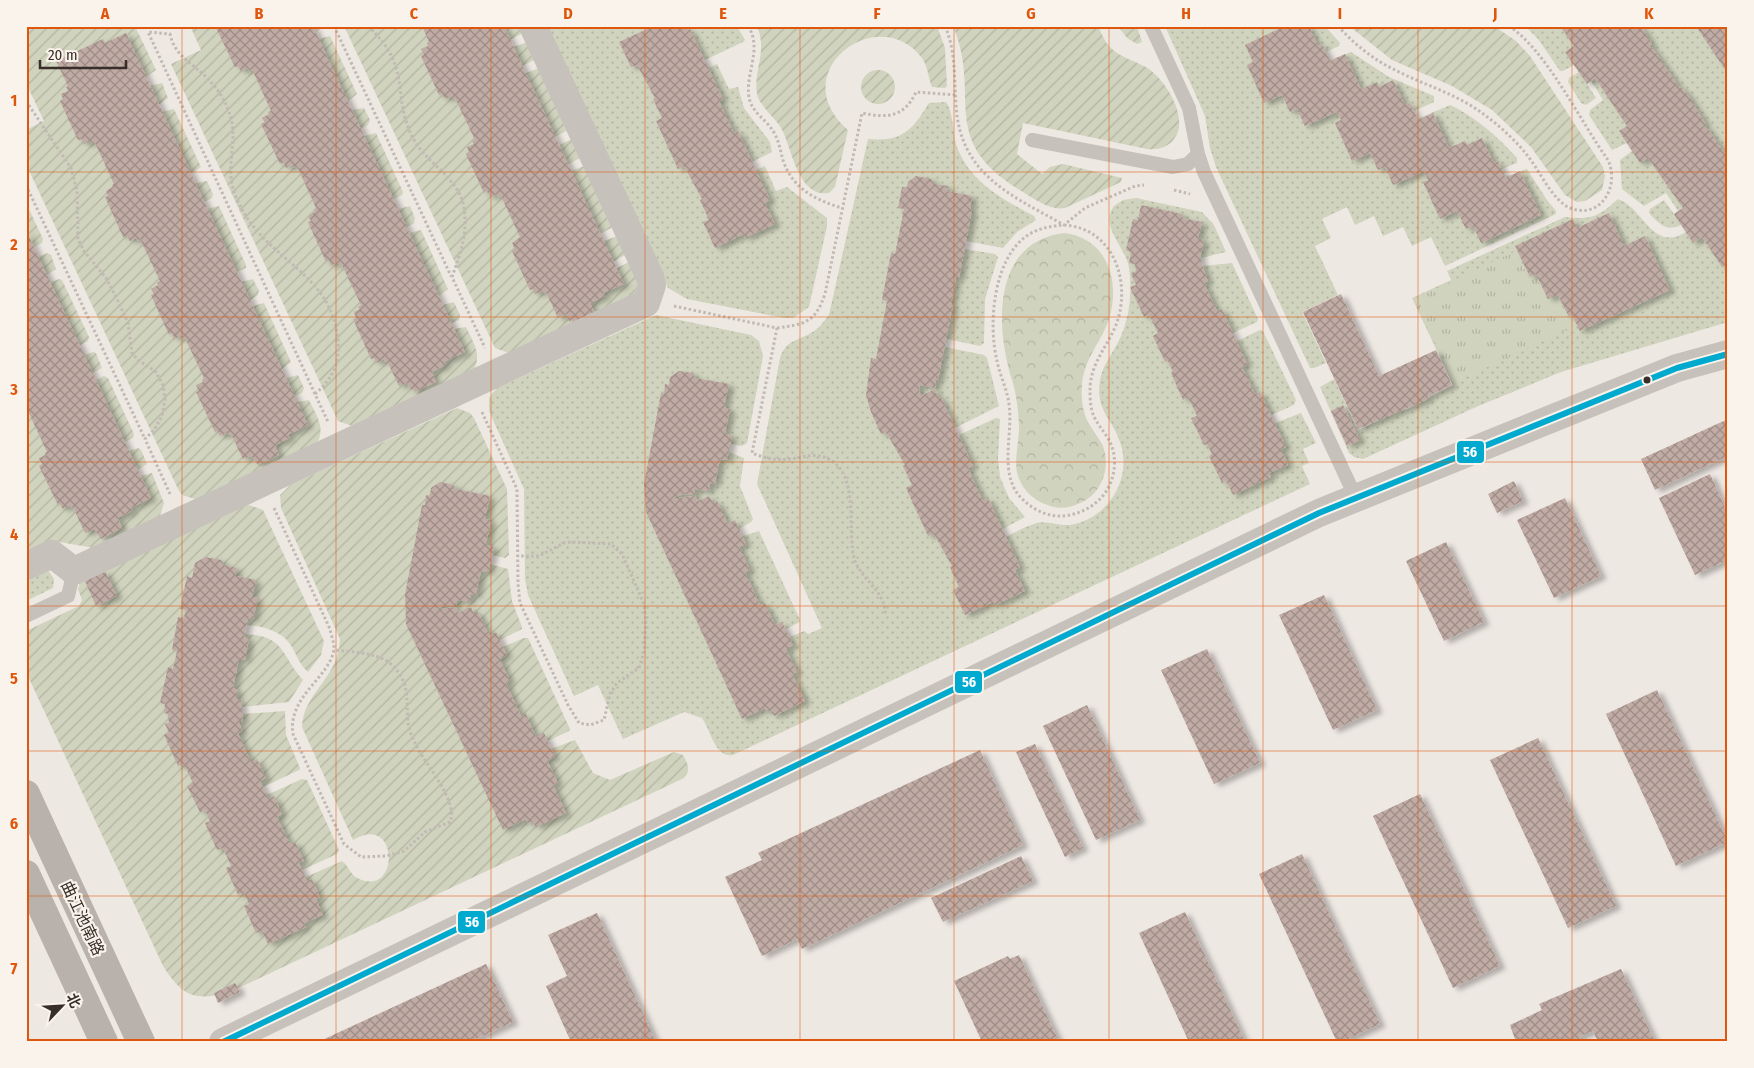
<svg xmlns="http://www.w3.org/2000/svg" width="1754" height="1068" font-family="'Fira Sans Condensed','Noto Sans SC',sans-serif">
  <defs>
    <pattern id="grass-dots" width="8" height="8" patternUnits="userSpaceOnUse" patternTransform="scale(1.25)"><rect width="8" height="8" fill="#d0d3bd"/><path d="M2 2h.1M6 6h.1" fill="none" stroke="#b3b5a2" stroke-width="1.8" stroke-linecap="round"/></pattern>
    <pattern id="forest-crowns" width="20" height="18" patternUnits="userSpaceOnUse" patternTransform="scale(1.25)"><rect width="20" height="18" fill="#d0d3bd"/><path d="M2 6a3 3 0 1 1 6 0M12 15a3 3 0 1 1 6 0" fill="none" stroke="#b3b5a2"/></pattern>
    <pattern id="park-tufts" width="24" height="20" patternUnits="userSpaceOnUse" patternTransform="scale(1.25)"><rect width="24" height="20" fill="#d0d3bd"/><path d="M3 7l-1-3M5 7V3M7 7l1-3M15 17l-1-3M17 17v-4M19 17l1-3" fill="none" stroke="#b3b5a2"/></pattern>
    <pattern id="garden-furrows" width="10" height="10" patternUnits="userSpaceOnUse" patternTransform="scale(1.25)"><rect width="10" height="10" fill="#d0d3bd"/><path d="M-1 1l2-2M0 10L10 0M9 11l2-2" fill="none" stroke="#b3b5a2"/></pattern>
    <pattern id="building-cross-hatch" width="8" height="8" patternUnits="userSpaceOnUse" patternTransform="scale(1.25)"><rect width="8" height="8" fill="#c1aca5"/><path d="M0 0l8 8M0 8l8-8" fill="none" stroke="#9e8c86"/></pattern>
    <filter id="shadow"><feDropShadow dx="5.5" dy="3" stdDeviation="2.5" flood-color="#0004"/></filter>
  </defs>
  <rect width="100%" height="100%" fill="#eee8e3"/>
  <path fill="url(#grass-dots)" d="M545,26l193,2 7,12 -2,2 -38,18 4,8 8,-4 12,25 9,-2 6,21 26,34 2,10 -20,10 4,8 9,-4 11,25 11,-4 40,31v8l-18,81 -16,11h-9l-97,-19 -19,-11z
    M1165,26h160l15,17 -1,3 -13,6 4,8 21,-8 38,25 45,19v6l-20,9 3,8 33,-14c26,12 48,32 67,53v5l-15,6 3,8 22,-8 20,31 9,11v3l-111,52 -14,-29 -19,9 -9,-19 -20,9 -9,-20 -19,9 -8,-18 -25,12 9,19 -16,8 23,49 -36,17 24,51 -12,5h-4l-94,-201 -6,-19 -5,-32z
    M1525,26h203v296l-167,50 -85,35 -113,52 -9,-2 -5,-4 -29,-66 14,-8 24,51 46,-22 2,2 47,-25 -41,-87 39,-18 -4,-9 118,-54c27,3 33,0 53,-18 26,9 34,54 68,33l-5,-7c-15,7 -22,-1 -32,-12l1,-4 14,-9 10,14 4,-3 -12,-18 -22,13 -22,-17 -2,-29 12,-9 -5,-8 -15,7 -23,-35 1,-5 13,-10 -12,-19 -4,3 9,14 -10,7 -5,-2 -13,-21 1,-4 10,-6 -5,-7 -11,6h-3l-22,-32z
    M946,102c7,10 7,30 10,42 12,37 46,55 78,72l2,4 -19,12 -14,16 -37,-7 -1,8 30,5 3,3 -13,42 -1,44 -4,3 -33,-7 -2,8 39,8 3,3 12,48 -44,22 4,7 37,-17 4,1 -2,39 2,19 9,21 16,19 -22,12 3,8c10,-5 20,-11 31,-14 7,-3 23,3 33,2 38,-6 63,-46 50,-83 -8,-24 -25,-32 -20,-62 3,-17 15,-29 21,-44 9,-20 11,-46 8,-68 -3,-21 -30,-41 -15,-62l9,-6 13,-2 66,14 12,13 12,27 -25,6 1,8 30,-3 26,56 -1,3 -24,11 4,8 23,-11 3,1 33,69 -2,5 -22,10 3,8 26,-10 15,30 -13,6 6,14 -7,3 8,18 -577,271c-18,3 -22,-24 -31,-37l-18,-6 -61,27 -25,-54 -24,11 -46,-101 -3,-16 -1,-90 -35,-78v-13l8,-10 159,-73 95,20 8,6 4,15 -16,87 -5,3 -11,-2 -2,8 15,6 -4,28 13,33 -2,3 -12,7 4,7 16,-5 41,89v2l-14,7 4,8 14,-6 4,3 14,-6 -65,-144 23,-126c6,-18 17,-17 31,-25 8,-4 12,-11 18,-18l39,-176c35,3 44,-9 61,-36z
    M48,570l6,9 -1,9 -27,13v-24z"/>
  <path fill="url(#forest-crowns)" d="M1064,233c43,5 57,48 45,86 -8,24 -25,39 -27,66 -1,10 0,23 4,33 4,9 11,17 16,26 9,19 2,45 -16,56 -12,7 -24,10 -36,6 -12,-4 -23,-11 -29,-23 -9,-16 -3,-34 -2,-52 0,-15 -2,-33 -6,-48 -18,-54 -22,-141 51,-150z"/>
  <path fill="url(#park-tufts)" d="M1516,251l13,28 7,-3 12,24 10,-5 10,23 4,-2 4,10 -123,57 -39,-84z"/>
  <path fill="url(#garden-furrows)" d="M26,26h109l21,44 -10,7 4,9 12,-3 6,15 -9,7 3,7 12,-3 27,58 -10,7 5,9 11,-2 6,13 -1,4 -8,4 3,7 12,-3 27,59v3l-9,4 4,10 12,-3 6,12 -2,5 -7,4 3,6 11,-3 27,59 -9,7 4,9 12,-3 6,13 -2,5 -7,3 3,6 11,-2c7,15 17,27 8,43l-122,56 -13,-4 -4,-6 -152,-325v-34l18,-9 -18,-38z
    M190,26h134l-8,6 3,7 11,-3 27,58 -9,7 4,9 12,-2 6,12 -2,5 -7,4 3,7 12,-3 27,59 -1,3 -8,4 4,10 12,-3 5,12 -1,5 -7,4 2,6 12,-3 27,59 -9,7 4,9 11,-3 6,13 -1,5 -7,3 2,6 12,-2c7,15 16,27 8,42l-122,57 -14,-5 -167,-357 30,-14z
    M344,26h178l1,7 -13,7 4,7 13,-5 9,17 -13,7 3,7 13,-5 29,62 -13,7 4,8 13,-6 9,18 -13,8 3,6 13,-5 29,61 -13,7 4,7 13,-5 10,18 -14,8 4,6 12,-6 10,19 -5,13 -125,59 -14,-5z
    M757,26h180l8,22 2,38 -2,2 -13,-1c-4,-10 -4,-20 -10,-29 -44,-58 -140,15 -74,72l-13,57 -6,6c-32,5 -37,-47 -48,-65 -7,-12 -21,-21 -24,-34 -4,-24 11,-42 0,-68z
    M953,26h145c4,8 7,17 14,23 11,10 25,12 37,20 17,12 41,50 25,70 -7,9 -16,11 -27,10l-124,-26 -6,31 25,20 8,-7 13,-3 59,14 -1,4 -56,26c-14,3 -31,-9 -42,-16 -88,-52 -40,-95 -70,-166z
    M1118,26h19l5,16 -5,2 -10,-6z
    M1349,26h145l22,15 14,15 73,111 2,9 -3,14 -17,11 -8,1 -12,-7 -34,-48 -39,-37 -40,-24 -60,-26z
    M861 87a17 17 0 1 1 34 0a17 17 0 1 1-34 0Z
    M26,203l17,36 -1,4 -8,4 5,10 8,-4 4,2 5,14 -9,6 4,7 8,-3 3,1 27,57 -1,4 -8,4 5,10 8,-3 3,1 6,15 -9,5 3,7 8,-4 4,2 26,56 -1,4 -8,4 4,9 9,-3 3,2 6,14 -9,6 3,6 11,-3 12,30 -4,13 -66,32 -40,-7 -28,12z
    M457,408l13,5 4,5 33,71 2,66 -4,3 -13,-3 -2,9 18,5 4,32 10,26v2l-22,11 3,7 21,-9h4l42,91 -1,2 -21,10 3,8 24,-9 18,33 17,7 64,-28 9,3c5,9 9,17 -1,24l-452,213c-35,10 -48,4 -67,-26l-137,-294v-41l53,-25 3,-6 -4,-11 2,-6 163,-77 6,-1 14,5 61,131 -3,14 -13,17c-8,-7 -10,-14 -15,-23 -8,-17 -29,-23 -47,-24l-1,9c41,2 36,22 58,46l-14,22 -47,5 1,7 42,-3 1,24 14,33 -1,2 -36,17 4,8 35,-16 5,1 32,70 -2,4 -35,16 4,7 36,-16c6,4 8,13 15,17 43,22 43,-67 -4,-38l-51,-113c1,-34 37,-49 38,-88l-59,-131 -1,-13 10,-10z"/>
  <path fill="url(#building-cross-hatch)" filter="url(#shadow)" d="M220,26h93l152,326 -21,10 2,3 -14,7 4,10 -21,10 -2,-3 -2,1 -4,-7 -8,3 -12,-25 -2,1 -1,-3 -7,4 -3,-5 -3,1 -18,-40 3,-1 -2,-6 6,-3 -2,-2 3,-2 -19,-40 -2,1 -2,-4 -7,4 -2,-6 -3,2 -18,-40 3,-1 -3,-5 7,-4 -1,-2 2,-2 -19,-42 -3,2 -1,-3 -7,3 -2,-6 -4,2 -19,-40 4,-1 -3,-5 7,-4 -1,-2 3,-1 -19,-42 -3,2 -1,-3 -7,3 -3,-5 -3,1 -19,-39z
    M422,26h82l120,258 -21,9 2,3 -15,7 5,10 -22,10 -1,-3 -3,1 -3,-7 -8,4 -12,-26 -2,2 -2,-3 -7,3 -2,-5 -3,1 -18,-39 3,-2 -3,-6 8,-6 -19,-41 -3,1 -1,-3 -7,3 -3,-6 -3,2 -18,-39 3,-2 -2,-5 7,-3 -2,-3 3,-1 -20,-42 -2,1 -2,-3 -6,3 -3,-5 -3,1 -18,-39 3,-2 -3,-5 7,-3 -1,-3 2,-1z
    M646,26h38l2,5 4,-2 33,70 -4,2 15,32 4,-2 32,69 -5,3 10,21 -30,14 -1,-4 -29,14 -12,-26 6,-2 -9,-20 2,-1 -18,-33 -6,3 -22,-48 6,-3 -9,-19 2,-1 -18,-33 -6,2 -12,-25 28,-13z
    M1285,26l6,2 18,-2 9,20 4,-2 8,17 15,-7 16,35 16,-7 2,5 14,-7 12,25 5,-2 8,17 15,-7 16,35 16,-7 2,4 15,-7 12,25 4,-2 8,17 14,-7 21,44 -60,28 -8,-17 -7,3 -9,-18 -17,8 -17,-37 5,-2 -4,-9 -31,14 -8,-18 -7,3 -8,-17 -18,8 -17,-38 6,-3 -4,-8 -32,14 -8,-17 -7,3 -8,-17 -18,8 -17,-38 6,-3 -8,-17z
    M1560,26h81l11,18 -3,3h3l26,38 -3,1 2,2 3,-2 8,9 18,29 -4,2 2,2 2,-2 22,32v105l-6,4 -20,-30 -9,6 -19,-29 9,-6 -35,-50 -8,5 -21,-32 8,-5 -32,-48 -8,6 -22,-32 9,-6z
    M1696,26h32v48z
    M126,33l182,392 -20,10 2,3 -15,7 4,10 -21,10 -7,-9 -8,3 -12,-25 -3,1 -1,-2 -7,3 -2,-5 -3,1 -19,-40 3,-1 -3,-6 7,-3 -1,-2 2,-2 -19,-40 -2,1 -1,-4 -7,4 -3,-6 -3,2 -18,-40 3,-1 -3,-5 7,-4 -1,-2 3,-2 -20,-42 -2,2 -2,-3 -6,3 -3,-6 -4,2 -18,-40 3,-1 -2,-5 7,-4 -1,-2 2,-1 -19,-41 -3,1 -1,-3 -7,3 -2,-5 -4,1 -18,-39 3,-2 -2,-5 7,-3 -2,-4 2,-1 -12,-25 47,-22 2,4z
    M916,176l15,3 3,5 14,2 -1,5 25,5 -2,14h2l-13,68 -3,-1 -5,28h2l-15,75h-2l-1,8 -15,-3 -1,6 2,5 14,-7 3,9 3,-1 32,69 -5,2 15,33 5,-3 32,69 -5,3 10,21 -30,14 -2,-3 -28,13 -12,-25 6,-3 -9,-20 2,-1 -18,-32 -6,2 -22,-48 6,-3 -9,-19 2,-1 -19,-33 -5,2 -10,-22 -5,-17 5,-37 5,1 11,-58 -5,-1 9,-47 4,1 9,-45 -6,-1 4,-21h5l1,-5z
    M1141,205l41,9v4l20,4 -4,16 6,2 -4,18 8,23 -4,2 13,28 5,-2 25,55 -5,3 13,27 5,-2 26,55 -5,2 7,16 -19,8 2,4 -38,18 -7,-15 -4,3 -13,-27 3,-2 -5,-10 -3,1 -13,-27 6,-2 -9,-19 -5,3 -12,-27 2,-1 -5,-11 -3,1 -12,-26 5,-3 -9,-19 -5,3 -14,-30 6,-2 -5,-11 5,-3 -1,-7 -6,-1 2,-11 -5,-2 7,-31 5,1z
    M1609,213l15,33 21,-10 25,54 -90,41 -8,-16 -3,2 -11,-22 -10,4 -12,-25 -6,3 -15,-31 58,-27 4,9z
    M26,230l125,268 -20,10 1,3 -14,7 4,10 -21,11 -7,-10 -9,4 -12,-26 -2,1 -1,-2 -7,3 -3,-5 -2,1 -19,-39 3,-2 -3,-6 7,-3 -1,-2 2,-1 -19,-41 -2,1z
    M1341,294l38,82 57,-26 16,35 -22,10 -4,5 -68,29 -55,-117z
    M679,371l14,2 2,5 34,6 -5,23 6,2 -5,25 7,1 -5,25 -7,-1 -5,25 -5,-1 -1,8 -14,-2v6l-11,-1 -14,5 25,-3 3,5 11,-5 4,7 4,-2 11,23 7,-4 11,24 -7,3 11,23 -5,2 15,33 5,-2 10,22 7,-3 11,23 -7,4 11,23 -5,2 13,27 -31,15 -2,-6 -5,2 -2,-4 -23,11 -96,-207 -2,-28 17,-91 3,1 1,-10 4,1 1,-8z
    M1343,405l17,35 -13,6 -16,-35z
    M1728,419v37l-73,34 -14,-31z
    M1710,474l18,40v46l-33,15 -36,-77z
    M1514,481l9,20 -26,12 -9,-19z
    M440,482l13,3 3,4 34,7 -5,23 6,1 -5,25 8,2 -6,25 -7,-1 -5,24 -5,-1 -2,8 -12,-2 -1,6h-11l-13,4 24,-3 2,6 13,-6 3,7 4,-2 11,23 7,-3 11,23 -7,4 10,22 -4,2 15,33 5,-2 10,23 8,-4 11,24 -8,3 11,23 -5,2 13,28 -30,14 -3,-6 -5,3 -2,-5 -23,11 -97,-206 -1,-29 17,-90h3l1,-10 4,1 1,-8z
    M1565,498l36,78 -47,22 -37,-78z
    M1446,542l38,80 -40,19 -38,-80z
    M205,557l16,3 3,5 13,3 -2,8 21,4 -4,17 6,1 -5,21 -5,-1 -4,19 5,2 -4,21 -6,-1 -6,29 5,2 -2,9 5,1 2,21 -4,1 3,9 -4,2 13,29 6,-3 9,19 -6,3 9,18 5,-3 8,18 -5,3 13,27 5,-2 9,19 -5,2 8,18 5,-2 8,18 -4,2 7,16 -19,8 2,4 -38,17 -6,-13 -6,2 -12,-27 5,-2 -5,-11 -6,2 -12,-27 5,-2 -8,-18 -6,2 -12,-27 5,-2 -5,-11 -5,2 -13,-26 6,-3 -9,-19 -6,2 -14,-31 5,-2 -4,-9 4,-1 -1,-9 -4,-1 1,-9 -5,-1 8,-36 5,2 4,-18 -5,-1 6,-33 6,1 2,-8 -6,-1 7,-33 5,2 3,-15z
    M105,571l12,25 -21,10 -11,-25z
    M1324,595l53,115 -44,20 -54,-115z
    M1207,649l53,114 -46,21 -53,-114z
    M1657,690l71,152 -52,24 -70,-152z
    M1087,705l53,115 -44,20 -53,-114z
    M1538,738l78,168 -48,22 -78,-168z
    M1035,744l48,104 -18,9 -49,-105z
    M980,750l43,95 -221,104 -5,-10 -35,17 -37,-79 37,-17 -4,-7z
    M1420,794l80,172 -47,22 -80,-172z
    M1302,854l78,170 -38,18h-5l-78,-168z
    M1021,856l12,25 -90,41 -12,-24z
    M1185,912l60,130h-56l-50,-109z
    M597,913l59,129h-54l-2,-4 -10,4h-19l-25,-56 21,-10 -19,-41z
    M1019,955l40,87h-77l-28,-61 54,-25 2,3z
    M486,964l27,58 -43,20h-152z
    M1621,969l34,73h-57l-5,-11 -14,6 3,5h-66l-6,-17 32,-15 -3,-6z
    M235,983l5,9 -22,11 -4,-10z"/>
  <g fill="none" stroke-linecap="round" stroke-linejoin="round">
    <path stroke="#c0b9b4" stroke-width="3" stroke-dasharray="2.5 2.5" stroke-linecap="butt" d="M334,26l117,250
      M368,26c46,43 22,70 46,114 13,23 42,37 49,63 6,27 -2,49 -11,74l33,71
      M748,26c15,23 -3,47 1,71 2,15 17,22 24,34 6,9 7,19 10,29 9,28 32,40 59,48
      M945,26c11,25 9,52 11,79 4,70 55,90 108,120l21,-17 50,-22 9,-1
      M1338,26c16,18 36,34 57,44 31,16 63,24 91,46 15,11 30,25 41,39 13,16 25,45 43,53 31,12 50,-22 38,-48 -28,-39 -61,-109 -99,-134
      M26,101l45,67 6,23 1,48 6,12 22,27 11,21 11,24 4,30 6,7 17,11 8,14 2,14 -3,17 -8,14 -9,9 25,55
      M26,185l119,254
      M1174,190l16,4
      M1064,225c50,3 68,58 52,100 -9,22 -25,38 -26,63 0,8 0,18 3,26 3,9 11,17 16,26 10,18 6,44 -9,59 -11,11 -26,17 -41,17 -17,0 -35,-12 -44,-26 -14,-26 -2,-57 -6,-86 -2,-15 -9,-28 -12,-43 -9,-37 -4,-103 31,-126 11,-7 23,-9 36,-10z
      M674,306l103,22 -25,125c13,5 24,8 38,6 10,-1 20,-5 30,-3 44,10 25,76 35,105 8,20 32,32 30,55
      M777,328c28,-4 38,-5 48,-34l37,-181c25,5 42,5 54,-21l40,3
      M315,394l-167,-362 22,2c5,23 23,29 38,45 8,8 15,18 19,28 12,27 2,44 4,71 1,12 7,25 13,35 31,51 88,62 94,128 2,22 -6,39 -23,53l13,28
      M482,412l35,77 1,95 2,19 48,102 11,18 11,2 14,-5 6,-26 7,-11 22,-15 5,-16 2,-31 -2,-17 -22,-50 -11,-10 -40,-2 -7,1 -25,13h-21
      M274,508l56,121c1,6 4,13 4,19 -2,28 -47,48 -41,86l51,110 17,13 25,-1 18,-5 21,-19 25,-10c9,-20 -24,-57 -33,-75 -4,-8 -8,-16 -9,-25 -2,-21 2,-37 -13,-54 -14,-16 -42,-16 -61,-18"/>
    <path stroke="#c7c1bc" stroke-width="14" d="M1151,26l38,82 9,46 6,18 152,326
      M1032,140l141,27 15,-3 10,-10
      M26,616l42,-20 6,-25"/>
    <path stroke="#c7c1bc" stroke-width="28" d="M26,566l26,-12 22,17 572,-268 6,-18 -2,-8 -117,-251"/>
    <path stroke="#c7c1bc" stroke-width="28" d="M223,1042l1096,-529 358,-145 51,-14"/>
    <path stroke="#b8b1ac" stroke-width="28" d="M26,794l115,248
      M26,874l78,168"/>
    <defs>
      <path id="bus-1" d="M223,1042l1096,-529 358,-145 51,-14"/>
    </defs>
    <use href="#bus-1" stroke="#faf3eb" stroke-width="10"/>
    <use href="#bus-1" stroke="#00a9ce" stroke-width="6"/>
  </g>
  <path fill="none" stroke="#df570d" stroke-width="1" stroke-opacity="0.55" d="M182,26v1016M336,26v1016M491,26v1016M645,26v1016M800,26v1016M954,26v1016M1109,26v1016M1263,26v1016M1418,26v1016M1572,26v1016M26,172h1702M26,317h1702M26,462h1702M26,606h1702M26,751h1702M26,896h1702"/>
  <circle fill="#382e29" stroke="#faf3eb" stroke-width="2" cx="1647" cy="380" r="4.5"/>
  <g text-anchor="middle" stroke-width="4.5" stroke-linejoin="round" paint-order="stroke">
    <g font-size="16" fill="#382e29" stroke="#faf3eb">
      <text transform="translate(83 918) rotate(65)" y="6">曲江池南路</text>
    </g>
  </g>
  <g stroke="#faf3eb" stroke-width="2">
    <rect x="1456" y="440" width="29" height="24" rx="5" fill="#00a9ce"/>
    <rect x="954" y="670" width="29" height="24" rx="5" fill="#00a9ce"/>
    <rect x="457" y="910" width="29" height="24" rx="5" fill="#00a9ce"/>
  </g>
  <g font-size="14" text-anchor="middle" font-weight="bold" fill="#fff">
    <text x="1470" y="457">56</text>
    <text x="969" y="687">56</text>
    <text x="472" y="927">56</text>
  </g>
  <rect width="1754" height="1068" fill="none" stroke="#faf3eb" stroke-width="55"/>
  <g transform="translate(62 1006) rotate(65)" stroke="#faf3eb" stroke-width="4" paint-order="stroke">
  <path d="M0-4L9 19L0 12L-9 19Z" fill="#382e29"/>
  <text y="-8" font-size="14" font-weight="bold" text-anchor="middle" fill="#382e29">北</text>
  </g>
  <path d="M40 60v8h86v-8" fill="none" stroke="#382e29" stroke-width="2.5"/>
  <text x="48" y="60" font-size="15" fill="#382e29" stroke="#faf3eb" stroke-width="4" paint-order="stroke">20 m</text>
  <rect x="28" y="28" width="1698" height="1012" fill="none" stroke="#df570d" stroke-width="2"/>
  <g font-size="16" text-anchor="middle" font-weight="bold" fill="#df570d">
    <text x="105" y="19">A</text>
    <text x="259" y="19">B</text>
    <text x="414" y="19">C</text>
    <text x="568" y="19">D</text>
    <text x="723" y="19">E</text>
    <text x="877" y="19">F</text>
    <text x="1031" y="19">G</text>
    <text x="1186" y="19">H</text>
    <text x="1340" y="19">I</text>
    <text x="1495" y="19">J</text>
    <text x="1649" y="19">K</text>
    <text x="14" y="106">1</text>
    <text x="14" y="250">2</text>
    <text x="14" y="395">3</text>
    <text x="14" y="540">4</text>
    <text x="14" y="684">5</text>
    <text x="14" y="829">6</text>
    <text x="14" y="974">7</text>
  </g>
</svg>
